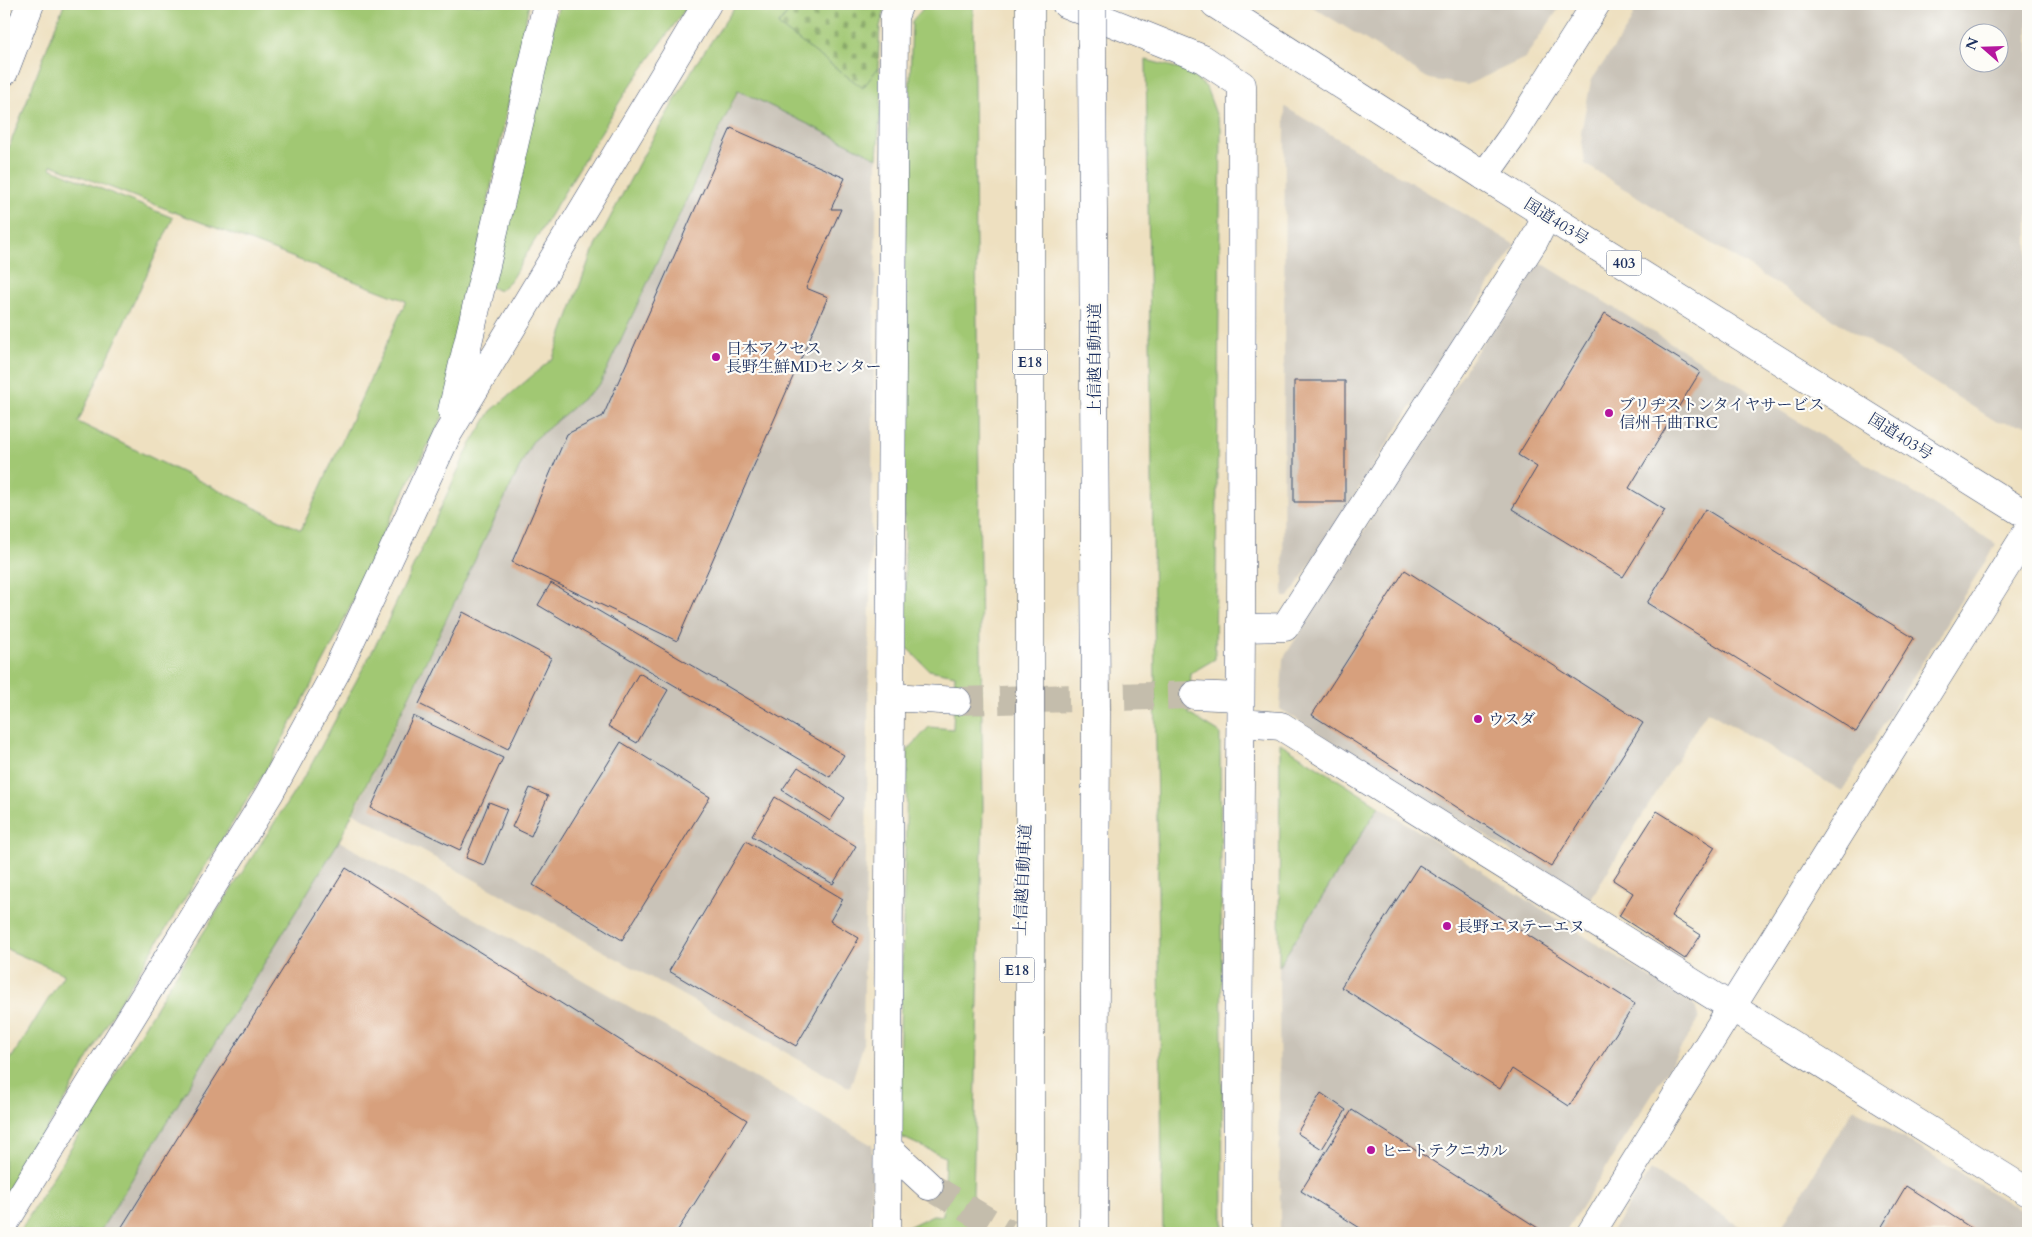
<svg xmlns="http://www.w3.org/2000/svg" width="2032" height="1237" font-family="Cardo,'Noto Serif JP',serif">
  <defs>
    <pattern id="cemetery-stones" width="16" height="16" patternUnits="userSpaceOnUse" patternTransform="scale(1.25)"><rect width="16" height="16" fill="#a1c873"/><path d="M2 7V4a2 2 0 0 1 4 0v3zM10 15v-3a2 2 0 0 1 4 0v3z" fill="#82a362"/></pattern>
  </defs>
  <rect width="100%" height="100%" fill="#fdfcf7"/>
  <filter id="ink" filterUnits="userSpaceOnUse"><feTurbulence type="fractalNoise" baseFrequency=".02" numOctaves="2"/><feDisplacementMap in="SourceGraphic" scale="10" xChannelSelector="R" yChannelSelector="G"/><feConvolveMatrix kernelMatrix="1 2 1 2 8 2 1 2 1" color-interpolation-filters="sRGB"/></filter>
  <filter id="wash" filterUnits="userSpaceOnUse"><feTurbulence type="fractalNoise" baseFrequency=".0096" numOctaves="4" result="noise"/><feDisplacementMap in="SourceGraphic" scale="20" xChannelSelector="R" yChannelSelector="G"/><feGaussianBlur stdDeviation="1.12" result="paint"/><feColorMatrix in="noise" values="0 0 0 0 0 0 0 0 0 0 0 0 0 0 0 0 0 1.4 0 .05"/><feComposite in="paint" operator="in"/></filter>
  <g filter="url(#wash)">
    <rect width="100%" height="100%" fill="#eee0c0"/>
    <path fill="#c9c3b8" fill-rule="evenodd" d="M1308,4h254l-37,54 -58,27 -38,-6z
      M1638,4h390v421l-31,-3 -412,-258 -4,-31 10,-52 38,-56zM2000,32v30h-30v-30z
      M739,90l138,68 -14,888 -13,42 -496,-275 178,-371 68,-58z
      M1285,107l230,138 -226,352h-6z
      M1535,259l461,285 -154,247 -135,-80 -117,189 -310,-191 3,-50z
      M1379,806l316,200 4,13 -134,214h-285l-1,-267z
      M339,841l533,304 -1,88h-772z
      M1854,1108l174,107v18h-250z
      M1651,1170l99,63h-139z"/>
    <path fill="#a1c873" stroke="#5e7c68" fill-rule="evenodd" d="M64,4h465l-85,410 -58,113 -52,115 -65,123 -155,246 -47,86 -63,100v-127l60,-96 -60,-26v-788zM52,165l354,136 -105,229 -223,-108 95,-204 -123,-50z
      M559,4h130l-64,89 -115,188 -11,10 -10,-5z
      M737,4h58l-17,20 84,63 16,-19 5,10 -6,80 -139,-68 -138,294 -68,58 -193,399 -240,392h-80l148,-244 142,-220 75,-140 85,-182 22,-36 62,-53 39,-106 48,-91 55,-96z
      M927,4h46l10,803 -11,426h-66v-5l27,-13 10,1 2,-59 -48,-22 11,-385 21,-23 24,2 2,-54 -26,-5 -23,-23 -4,-315 10,-311z
      M1146,60l39,10 21,17 15,41 -6,531 -24,14 -2,41 31,19 3,500h-60z
      M1280,743l99,63 -100,160z"/>
    <path fill="url(#cemetery-stones)" stroke="#5e7c68" d="M795,4h91l-6,23 -2,41 -15,20 -85,-63z"/>
    <g id="blocks">
      <path fill="#d7a07d" d="M731,128l114,50 -14,31h10l-35,79 22,9 -151,344 -165,-79 55,-128 36,-18z
        M1605,313l95,59 -71,116 36,22 -42,67 -111,-68 25,-42 -19,-12z
        M1294,381h51v121h-51z
        M1705,509l209,129 -58,94 -209,-129z
        M1405,570l238,153 -92,144 -239,-152z
        M551,583l293,172 -14,22 -292,-172z
        M463,612l88,46 -43,91 -89,-45z
        M639,673l29,17 -31,53 -29,-17z
        M413,716l90,42 -43,92 -89,-42z
        M621,742l89,55 -88,143 -89,-55z
        M798,767l47,31 -15,23 -48,-31z
        M530,788l18,8 -17,40 -19,-9z
        M775,797l81,49 -23,38 -81,-48z
        M489,802l18,7 -23,56 -18,-7z
        M1657,811l58,36 -44,69 30,19 -16,24 -66,-43 14,-23 -20,-13z
        M746,841l97,58 -13,22 29,17 -63,108 -127,-75z
        M1419,865l216,139 -66,102 -57,-37 -12,20 -159,-102z
        M346,868l401,252 -71,113h-558z
        M1321,1093l25,17 -24,39 -25,-16z
        M1352,1110l194,123h-178l-67,-42z
        M1906,1186l73,47h-101z"/>
    </g>
  </g>
  <g filter="url(#ink)">
    <use href="#blocks" fill-opacity="0" stroke="#3b4a6d" stroke-width="1"/>
    <g fill="none" stroke-linecap="round" stroke-linejoin="round">
      <path stroke="#c4bdac" stroke-width="28" stroke-dasharray="28 14" stroke-linecap="butt" d="M957,701l237,-6
        M929,1186l79,47"/>
      <defs>
        <path id="minor" d="M1066,4l137,55 39,26 -1,543 -4,605
          M4,72l26,-68
          M1484,176l27,-38 85,-134
          M452,411l95,-407
          M1241,628l44,-1 249,-386 13,-26
          M1194,695l46,2
          M892,697l65,4
          M1240,723l41,3 747,466
          M889,1149l40,37
          M4,1224l265,-430 67,-122 111,-237 260,-431
          M887,1233l7,-1216 5,-13
          M1591,1233l437,-702"/>
        <path id="highway" d="M1030,4v1229
          M1215,4l269,172 544,340
          M1092,46l4,668 -2,519"/>
      </defs>
      <use href="#minor" stroke="#3b4a6d" stroke-width="29"/>
      <use href="#highway" stroke="#3b4a6d" stroke-width="29"/>
      <use href="#minor" stroke="#fff" stroke-width="28"/>
      <use href="#highway" stroke="#fff" stroke-width="28"/>
      <defs>
        <path id="highway-bridge" d="M1092,4v42"/>
      </defs>
      <use href="#highway-bridge" stroke="#3b4a6d" stroke-width="29" stroke-linecap="butt"/>
      <use href="#highway-bridge" stroke="#fff" stroke-width="28"/>
    </g>
  </g>
  <g fill="#b5179e" stroke="#fdfcf7" stroke-width="2">
    <circle cx="716" cy="357" r="5"/>
    <circle cx="1609" cy="413" r="5"/>
    <circle cx="1478" cy="719" r="5"/>
    <circle cx="1447" cy="926" r="5"/>
    <circle cx="1371" cy="1150" r="5"/>
  </g>
  <g text-anchor="middle" stroke-width="4.5" stroke-linejoin="round" paint-order="stroke">
    <g fill="#fdfcf7" stroke="#5f6c8c" stroke-width="1">
      <rect x="1606.5" y="250.5" width="35" height="25" rx="4"/>
      <rect x="1012.5" y="349.5" width="35" height="25" rx="4"/>
      <rect x="999.5" y="957.5" width="35" height="25" rx="4"/>
    </g>
    <g font-size="15" font-weight="bold" fill="#1b2f5e">
      <text x="1624" y="268">403</text>
      <text x="1030" y="367">E18</text>
      <text x="1017" y="975">E18</text>
    </g>
    <g font-size="16" fill="#1b2f5e" stroke="#fdfcf7">
      <text transform="translate(1557 221) rotate(32)" y="6">国道403号</text>
      <text transform="translate(1094 359) rotate(-90)" y="6">上信越自動車道</text>
      <text transform="translate(1901 436) rotate(32)" y="6">国道403号</text>
      <text transform="translate(1022 880) rotate(-87)" y="6">上信越自動車道</text>
    </g>
    <g font-size="16" fill="#1b2f5e" stroke="#fdfcf7" text-anchor="start">
      <text x="726" y="354">日本アクセス<tspan x="726" dy="18">長野生鮮MDセンター</tspan></text>
      <text x="1619" y="410">ブリヂストンタイヤサービス<tspan x="1619" dy="18">信州千曲TRC</tspan></text>
      <text x="1488" y="725">ウスダ</text>
      <text x="1457" y="932">長野エヌテーエヌ</text>
      <text x="1381" y="1156">ヒートテクニカル</text>
    </g>
  </g>
  <rect width="2032" height="1237" fill="none" stroke="#fdfcf7" stroke-width="20"/>
  <g transform="translate(1984 48) rotate(290)"><circle r="24" fill="#fdfcf7" stroke="#a3aaba"/>
  <path d="M0-4L9 19L0 12L-9 19Z" fill="#b5179e"/>
  <text y="-8" font-size="14" font-weight="bold" text-anchor="middle" fill="#1b2f5e">N</text>
  </g>
</svg>
